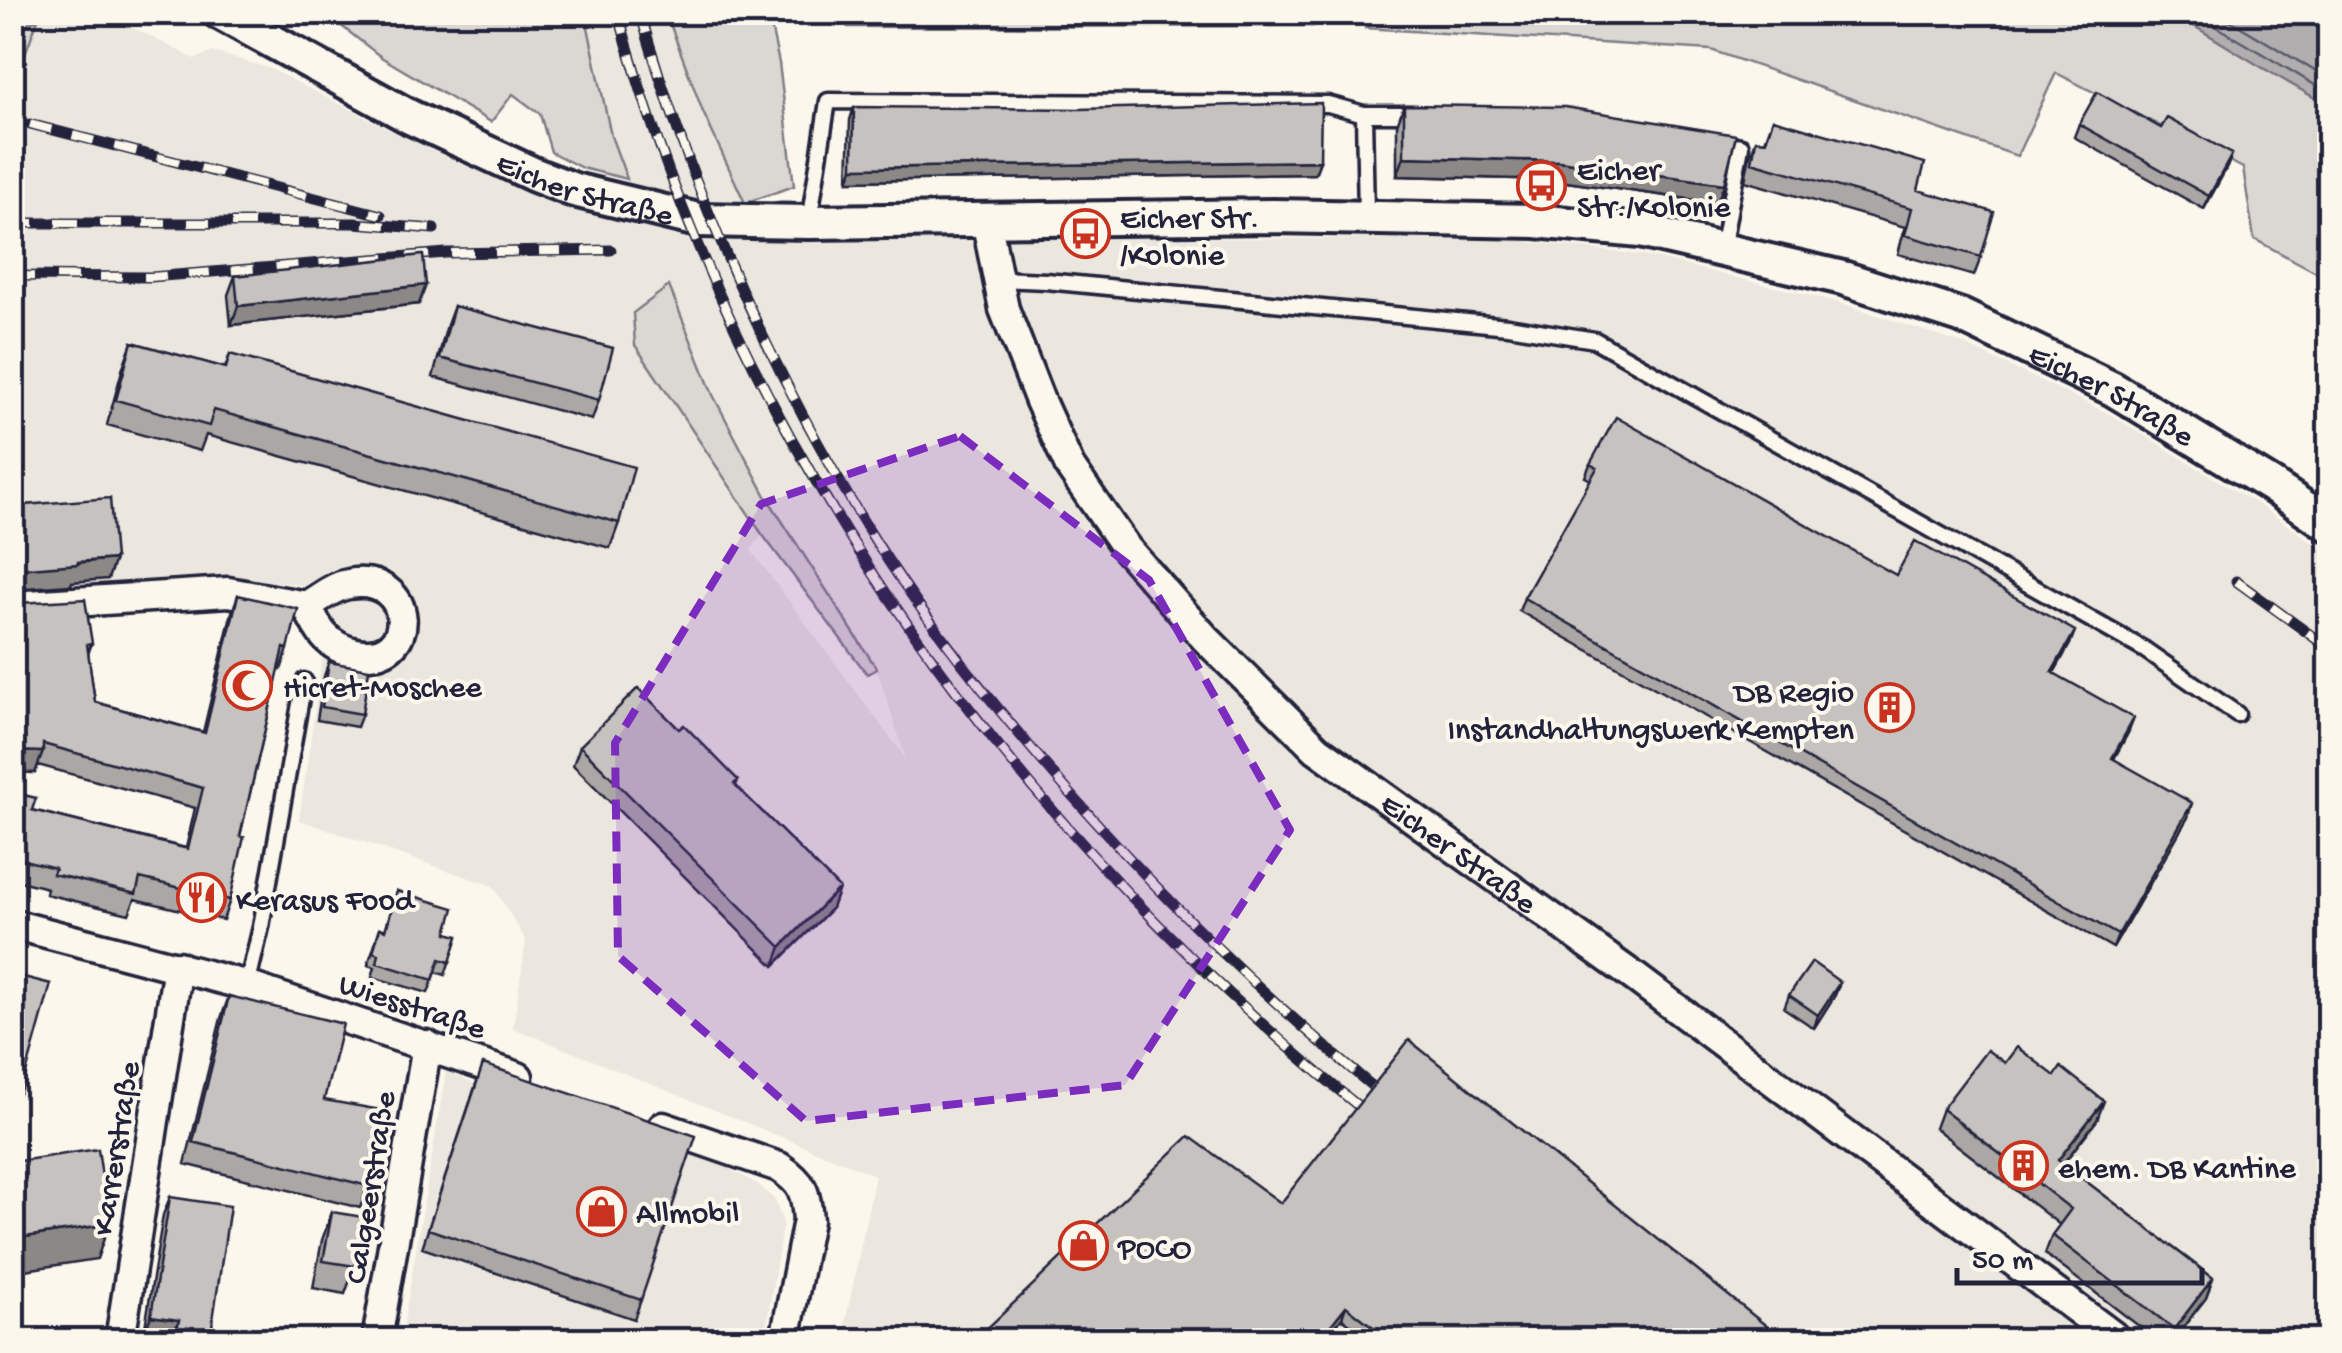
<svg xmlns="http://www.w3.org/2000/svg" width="2342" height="1353" font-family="'Gochi Hand',sans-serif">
  <rect width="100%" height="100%" fill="#fbf7ec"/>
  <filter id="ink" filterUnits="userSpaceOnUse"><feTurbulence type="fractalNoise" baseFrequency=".01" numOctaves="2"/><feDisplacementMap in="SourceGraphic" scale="20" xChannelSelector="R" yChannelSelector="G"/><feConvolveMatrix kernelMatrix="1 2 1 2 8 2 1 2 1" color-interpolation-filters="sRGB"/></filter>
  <g filter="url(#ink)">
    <path fill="#ebe7df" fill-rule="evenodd" d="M63,12l45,3 87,44 18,-7 56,16 131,67 108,50 63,20 70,18 -30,-87 -26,-123h81l37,99 42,91 23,37 380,-2 356,1 138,16 196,47 125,42 145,69 154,94 67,47v786h-1487l33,-165 -362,-147 13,-87 -33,-55 -194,-66 30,-212 -17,-22 -35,-4 -114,4 -150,10 -1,-510 26,-67zM668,287l45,108 53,101 111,173 29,90 -155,-209 11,-16 -127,-189z
      M446,1071l30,13 250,83 33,18 16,15 8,22 -19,118h-363z"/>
    <path fill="#dbd8d3" stroke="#7e7d87" stroke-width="2.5" d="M325,13h260l26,123 16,43 -45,-11 -31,-16 -11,-38 -27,-20 -22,28 -110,-65z
      M666,13h102l11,50 15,123 -49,17 -42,-91z
      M849,13l464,-1v14l-465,1z
      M1365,13h808l85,52 71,41v173l-75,-40 -11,-71 -187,-95 -39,83 -306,-106 -346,-22z
      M38,19l-25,67v-58z
      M669,286l44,109 53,101 111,173 -10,5 -105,-140 -127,-189 -2,-32z"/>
    <path fill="#b1aeb0" stroke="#787681" stroke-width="2.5" d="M2173,13h156v93l-71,-41z"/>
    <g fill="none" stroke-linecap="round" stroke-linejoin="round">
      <path stroke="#5b5a6a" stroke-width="2.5" d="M2192,12l138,82
        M2216,12l114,68"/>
      <defs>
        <path id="service" d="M1715,142l26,4 -19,104
          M1366,216l-2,-102h52
          M809,222l19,-121 500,3 36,10
          M998,279l48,2 462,45 87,14 550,310 92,64
          M247,986l14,-59 43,-246"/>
        <g id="minor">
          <path id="s1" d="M986,219l18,90 36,92 30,66 56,81 79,90 112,111 319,229 477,358"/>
          <path d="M12,606l216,-14 79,14c12,-8 27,-20 42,-22 67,-12 71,81 7,69 -29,-6 -38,-23 -49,-47"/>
          <path d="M12,924l229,60 277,93"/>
          <path d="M663,1127l116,40c24,16 27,25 29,53l-23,120"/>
          <path d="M120,1340l58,-374"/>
          <path d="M377,1340l50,-295"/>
        </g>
        <g id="tertiary">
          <path id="s2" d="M219,12l191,105 125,58 39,15 124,30 111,2 464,-6 263,5 104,10 203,47 118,38 152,73 158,96 59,40"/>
        </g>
      </defs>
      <use href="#service" stroke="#22223b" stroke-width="21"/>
      <use href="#minor" stroke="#22223b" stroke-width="35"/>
      <use href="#tertiary" stroke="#22223b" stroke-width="40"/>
      <use href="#service" stroke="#fbf7ec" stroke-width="14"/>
      <use href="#minor" stroke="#fbf7ec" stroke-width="28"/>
      <use href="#tertiary" stroke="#fbf7ec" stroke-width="32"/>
      <defs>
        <path id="rail" d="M618,12c120,445 404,825 760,1110
          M640,12c53,185 132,362 233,525 48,77 105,149 164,218 108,127 227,244 357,349
          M30,124l351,91
          M12,223h342l80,6
          M12,276l139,1 295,-24 165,-3
          M2236,581l94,68"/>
      </defs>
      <use href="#rail" stroke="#22223b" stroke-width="11"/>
      <use href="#rail" stroke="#fbf7ec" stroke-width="8" stroke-dasharray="22" stroke-linecap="butt"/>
    </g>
    <path fill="#aaa7a5" stroke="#22223b" stroke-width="2.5" d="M1404,105l320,79 -7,19 -165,-23 -155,-4v-51z
      M854,107l466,54 -5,13 -467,7 2,-61z
      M1773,119l145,71 63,67 -7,19 -76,-22 7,-27 -160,-46 4,-22 7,-19 9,1z
      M2079,124l82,4 71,26 -5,13 -23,42 -130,-72z
      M235,276l184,28 -188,21 -3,-30z
      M454,306l145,94 -7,20 -159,-43 14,-52z
      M132,342l93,26 5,-14 389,169 -9,25 -404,-113 -6,16 -93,-26 16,-58z
      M1590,464l306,111 174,69 -16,29 75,58 -15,28 74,58 -75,131 -594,-337 5,-13 67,-118 -6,-3z
      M238,595l50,54 -7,21 -2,-1 -39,167 -10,64 -7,20 -88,-21 -6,15 -83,-20 1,-6 -35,-9v-87l20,18 154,38 9,-40 -157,-43 -3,8 -23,-1 80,-129 -4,11 7,48 108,30 28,-117z
      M329,662l33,52 -5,13 -40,-7 7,-44z
      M679,729l59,51 -2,6 103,102 -7,20 -58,58 -201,-201 7,-19z
      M397,891l50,42 11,3 -13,39 -9,-3 -8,21 -56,-16 3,-10 -7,-2 12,-37 5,2z
      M12,974l12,107 -5,13 -7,-2z
      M1840,982l-5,13 -21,33 -30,-20 5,-13z
      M229,996l95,104 44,86 -8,22 -175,-44 36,-146z
      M476,1084l165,216 -7,19 -212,-71z
      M1942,1109l155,11 -34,44 150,114 -7,20 -33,42h-16l-112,-86 7,-19 8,-10 -125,-97z
      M170,1197l40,143h-38v-2l-28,-4 19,-119z
      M1281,1203l503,137h-413l-29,-22 -18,22h-349z
      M332,1212l23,54 -10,28 -32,-6 9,-48z"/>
    <path fill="#8b8886" stroke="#22223b" stroke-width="2.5" d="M2232,154l-5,13 -23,42 5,-13z
      M1404,157l155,4 165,23 -7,19 -165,-23 -155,-4z
      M1320,161l-5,13 -467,7 5,-13z
      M426,285l-7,19 -188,21 7,-19z
      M115,559l-7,20 -36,3 -1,3 -59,4v-19l5,-1z
      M2075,631l-5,13 -23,41 5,-13z
      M2134,718l-5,13 -22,40 5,-13z
      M12,751l31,1 -8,21 -23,-1z
      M2192,803l-4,14 -75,131 5,-13z
      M839,888l-7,20 -58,58 7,-19z
      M1840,982l-5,13 -21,33 4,-13z
      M2104,1101l-7,19 -46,59 7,-19z
      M109,1224l-12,35 -85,13v-33z
      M2213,1278l-7,20 -33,42h-3l4,-11z
      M1346,1306l-4,12 -18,22h-5z
      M151,1316l28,4 -7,18 -28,-4z"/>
    <path fill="#c6c2c0" stroke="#22223b" stroke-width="2.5" d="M2097,92l64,36 6,-10 65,36 -23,42 -130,-72z
      M1321,103l-1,58 -467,7 1,-61 225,2z
      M1404,105l161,2 171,28 -12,49 -165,-23 -155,-4z
      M1773,119l152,44 -7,27 76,22 -13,45 -76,-22 7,-27 -160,-46 4,-22 10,1z
      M423,255l3,30 -188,21 -3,-30z
      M454,306l159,42 -14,52 -159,-42z
      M132,342l94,26 4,-14 404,113 -15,56 -405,-113 -5,16 -93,-26z
      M1616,417l280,158 19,-34 160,90 -23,41 82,46 -22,40 80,45 -74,132 -594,-337 73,-130 -7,-4z
      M110,498l5,61 -37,3v2l-61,5 -5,1v-64z
      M238,595l60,14 -10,40 -4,-1 -44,188 4,1 -14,63 -90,-22 -4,16 -83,-20 2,-6 -43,-11v-65l24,6 -4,12 156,39 15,-61 -160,-44v8l-31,-1v-150l7,2 66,-4 7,44 -5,1 8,58 110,31z
      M329,662l40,7 -7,45 -40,-7z
      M638,688l41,41 5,-4 54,55 -4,4 105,104 -58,59 -201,-201z
      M397,891l57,17 -7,25 11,3 -8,26 -10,-3 -7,21 -56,-17 2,-9 -6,-2 7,-24 6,2z
      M1812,962l28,20 -22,33 -29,-20z
      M12,974l39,10 -27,97 -12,-4z
      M229,996l114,28 -19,76 57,10 -13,76 -175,-44z
      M1409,1040l375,300h-394l-44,-34 -27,34h-344l214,-204 92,67z
      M2017,1047l38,29 6,-9 43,34 -46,59 155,118 -39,51 -122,-94 19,-26 -129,-100 45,-59 18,13z
      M483,1064l213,72 -55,164 -213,-71z
      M98,1149l11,75 -97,15v-77z
      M170,1197l60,9 -20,134h-35l4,-20 -28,-4z
      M332,1212l31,5 -8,49 -32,-5z
      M12,1264l12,76h-12z"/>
  </g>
  <path fill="#7b2cbf" fill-opacity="0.2" stroke="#7b2cbf" stroke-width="8" stroke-dasharray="20 12" stroke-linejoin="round" d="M960,436l189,144 141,250 -165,255 -319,36 -188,-165 -3,-213 146,-239z"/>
  <defs>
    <symbol id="bus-ring" viewBox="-11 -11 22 22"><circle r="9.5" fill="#fbf7ec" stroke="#c8321e" stroke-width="1.5"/><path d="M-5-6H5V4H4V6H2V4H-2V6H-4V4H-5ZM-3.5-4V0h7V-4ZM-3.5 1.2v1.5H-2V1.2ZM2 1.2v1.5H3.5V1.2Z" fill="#c8321e"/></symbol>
    <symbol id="mosque-ring" viewBox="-11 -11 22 22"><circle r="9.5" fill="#fbf7ec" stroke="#c8321e" stroke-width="1.5"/><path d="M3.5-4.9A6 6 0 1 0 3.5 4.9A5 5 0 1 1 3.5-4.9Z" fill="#c8321e"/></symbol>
    <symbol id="building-ring" viewBox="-11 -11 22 22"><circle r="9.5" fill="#fbf7ec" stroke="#c8321e" stroke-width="1.5"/><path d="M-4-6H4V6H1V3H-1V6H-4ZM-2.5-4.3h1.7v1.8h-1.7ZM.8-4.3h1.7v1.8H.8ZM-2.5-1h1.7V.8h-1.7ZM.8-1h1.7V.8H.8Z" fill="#c8321e"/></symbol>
    <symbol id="restaurant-ring" viewBox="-11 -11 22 22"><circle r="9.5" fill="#fbf7ec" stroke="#c8321e" stroke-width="1.5"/><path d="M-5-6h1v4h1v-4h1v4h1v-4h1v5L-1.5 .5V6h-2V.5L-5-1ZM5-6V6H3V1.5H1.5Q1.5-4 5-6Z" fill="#c8321e"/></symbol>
    <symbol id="shop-ring" viewBox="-11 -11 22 22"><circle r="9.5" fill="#fbf7ec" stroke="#c8321e" stroke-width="1.5"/><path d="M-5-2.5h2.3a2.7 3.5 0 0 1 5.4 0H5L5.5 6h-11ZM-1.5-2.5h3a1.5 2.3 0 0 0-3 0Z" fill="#c8321e"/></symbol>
  </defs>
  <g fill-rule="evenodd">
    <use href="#bus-ring" x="1514" y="158" width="55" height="55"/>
    <use href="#bus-ring" x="1058" y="206" width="55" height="55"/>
    <use href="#mosque-ring" x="220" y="658" width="55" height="55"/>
    <use href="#building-ring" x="1862" y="680" width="55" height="55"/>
    <use href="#restaurant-ring" x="174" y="870" width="55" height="55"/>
    <use href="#building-ring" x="1996" y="1138" width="55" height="55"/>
    <use href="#shop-ring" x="574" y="1184" width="55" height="55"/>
    <use href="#shop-ring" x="1056" y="1218" width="55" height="55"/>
  </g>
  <g text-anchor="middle" stroke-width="8" stroke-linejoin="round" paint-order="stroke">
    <g font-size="32" fill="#22223b" stroke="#fbf7ec" text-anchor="start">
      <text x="1577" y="179">Eicher<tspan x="1577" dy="37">Str./Kolonie</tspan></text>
      <text x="1120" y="227">Eicher Str.<tspan x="1120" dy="37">/Kolonie</tspan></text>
      <text x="283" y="696">Hicret-Moschee</text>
      <text x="1854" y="701" text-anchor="end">DB Regio<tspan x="1854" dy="37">Instandhaltungswerk Kempten</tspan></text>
      <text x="236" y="909">Kerasus Food</text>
      <text x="2058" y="1177">ehem. DB Kantine</text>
      <text x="636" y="1222">Allmobil</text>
      <text x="1118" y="1257">POCO</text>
    </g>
    <g font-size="32" fill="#22223b" stroke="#fbf7ec">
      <text dy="11" stroke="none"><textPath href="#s2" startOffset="408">Eicher Straße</textPath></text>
      <text dy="11" stroke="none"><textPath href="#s2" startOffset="1970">Eicher Straße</textPath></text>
      <text dy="11" stroke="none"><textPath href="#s1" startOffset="815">Eicher Straße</textPath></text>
      <text transform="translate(413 1004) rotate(18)" y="11">Wiesstraße</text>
      <text transform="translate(114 1148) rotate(-81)" y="11">Karrerstraße</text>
      <text transform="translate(368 1187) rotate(-81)" y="11">Calgeerstraße</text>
    </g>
  </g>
  <rect width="2342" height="1353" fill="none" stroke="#fbf7ec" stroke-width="50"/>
  <rect x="25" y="25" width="2292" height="1303" fill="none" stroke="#22223b" stroke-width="4" filter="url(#ink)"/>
  <path d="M1957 1268v15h245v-15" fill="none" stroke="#22223b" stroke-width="5"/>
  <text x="1972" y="1268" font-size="30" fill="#22223b" stroke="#fbf7ec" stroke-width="8" paint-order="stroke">50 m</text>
</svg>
